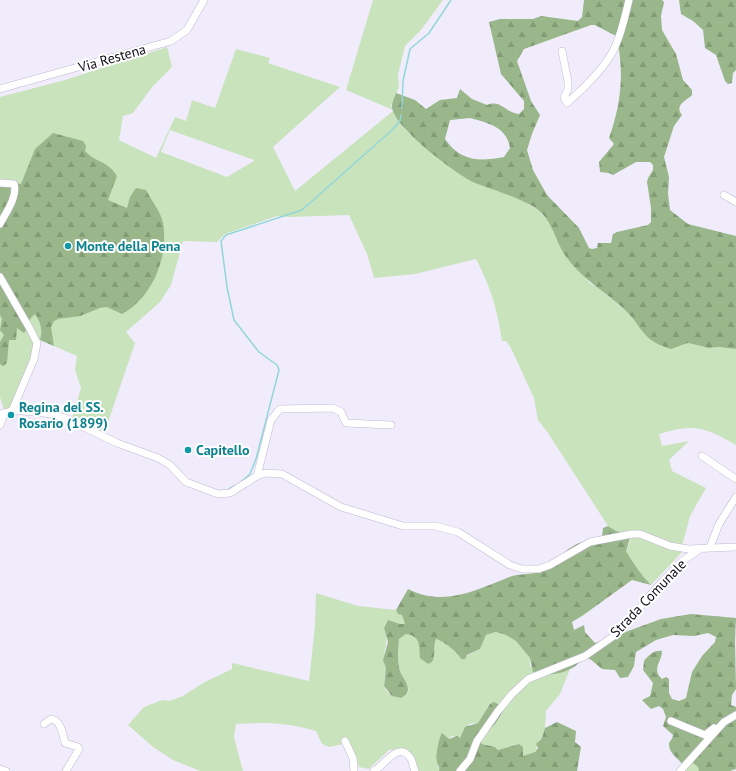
<svg xmlns="http://www.w3.org/2000/svg" width="736" height="771" font-family="'PT Sans',sans-serif">
  <defs>
    <pattern id="forest-firs" width="22" height="20" patternUnits="userSpaceOnUse"><rect width="22" height="20" fill="#99b78a"/><path d="M5 1l3.5 6h-7zM16 11l3.5 6h-7z" fill="#839c76"/></pattern>
  </defs>
  <rect width="100%" height="100%" fill="#f1ecfb"/>
  <path fill="#c9e3bd" fill-rule="evenodd" d="M373,0h70l-22,30 -16,16 -7,29 1,12 -8,18 2,5 -47,-20z
    M167,47l5,20 -19,19 -20,27 -10,3 -4,24 37,18 19,-41 11,4 6,-21 23,8 21,-59 34,9 -2,5 72,24 -67,60 22,44 98,-80 13,20 18,14 113,64 13,13 17,35 23,26 11,7 27,23 24,28 29,5 7,-3 21,5 10,-1 17,2v96c-30,-18 -42,-22 -77,-11l3,12 27,-5 -20,19 3,11 34,17 -16,28 -8,30 2,4 -33,35c-11,-10 -18,-22 -25,-34l5,-12 -7,-6 -8,-2 -8,-5 -60,-93 -10,-13 -4,-22 -23,-50 -5,-7h-4c-5,-33 -11,-53 -26,-82l-61,15 -41,4 -7,-24 -18,-39 -59,2 -13,-1 -52,18 -8,8 -34,-1 -12,44 -11,17 -34,30 9,11 -31,91 -32,-15 9,-31 -6,-18 2,-14 -37,-16 -24,74 -10,2 -6,-19v-300l65,-17zM170,130l84,30v1l-27,16 -66,-25z
    M316,593l42,13 38,4 2,4 4,1 3,9h-5l-12,-4 -4,8c5,14 1,16 0,29 -1,5 2,8 2,12 -1,11 -6,17 4,25 8,7 21,4 18,-8 -2,-7 -8,-12 -9,-19 -2,-9 -1,-19 0,-28l7,-5 9,2 4,4v4l15,8 2,-13c6,1 23,14 25,20l19,-10 6,-14 10,-3 10,3 10,6 14,17v8c18,8 22,10 40,3l-10,25 -14,17 -1,17 -3,10 -3,2 -4,12 -12,4 -4,-12 -21,6 -3,-3 -13,-3 -2,-4 16,-17 7,-11 -13,-8 -12,19 -9,1 -9,14 -8,-2 -3,3 -4,-2 -6,4 -2,14 2,16h-21l-17,-22 -12,1 -20,19 -10,-2 -3,-11 -8,-13 -19,4 -7,-3 -6,-13c-29,-8 -49,-9 -80,-7l-2,13 9,34h-43l-27,-11 -20,-13 -25,-22 16,-18 18,-7 7,1 14,-5 20,-13 29,-14v-6l77,18 6,-55z
    M691,759l8,8v4h-23z"/>
  <path fill="url(#forest-firs)" fill-rule="evenodd" d="M584,0h78l2,2 -3,14 1,14 14,24 7,26 9,10v5c-6,6 -18,10 -10,20l-8,11 -10,31 5,20 -1,17 2,16 18,14 48,12v113l-17,-2 -10,1 -21,-5 -17,6c-6,-2 -15,-5 -20,-9 -9,-7 -15,-19 -23,-27 -20,-20 -44,-32 -61,-55 -12,-16 -13,-36 -30,-49 -15,-11 -45,-19 -64,-27 -18,-9 -83,-57 -81,-77 0,-4 3,-8 4,-12l19,7 11,9 14,-9 17,-2 3,-9 12,10 15,6c14,-6 17,7 32,9l5,-5v-8l-23,-27 -12,-52 11,-3h33l8,-3 37,5 4,-4zM591,25h4l21,11c9,34 5,69 -7,102l5,6 -15,18 1,10 9,1 4,2 23,-13h14l3,3v5l-5,8 -1,4 4,26v14l-3,3 -31,7 -4,2 -2,9h-13l-1,5 -5,1 -3,-1 -10,-20 -32,-33 -14,-25 -6,-20 5,-16 8,-19 -9,-14 -14,-40 7,-12zM470,118c18,5 37,9 40,30l-6,9c-25,5 -44,4 -59,-18l5,-19z
    M679,0h57v70l-3,3 -1,10 -4,1 -3,-3 -9,-26 -11,-7 -2,-18 -10,-9 -12,-7z
    M53,133l30,8 3,5 -1,5c11,12 22,9 32,25l-9,24 19,8 3,-11 6,-9 10,2c5,10 15,22 17,33 6,34 -11,75 -41,91l-15,-7 -7,1 -20,8 -22,3 -4,2 -3,6 3,19 -14,-6c3,-10 1,-17 -5,-26l-11,11 3,4 -3,4 -7,-5 -1,12h-7l-2,23 -4,3 -3,-2v-22l4,-7 -4,-5 2,-11 -2,-4v-129l3,1 6,-5 12,2 14,-35z
    M608,526l8,5 15,4 -5,16c7,12 15,24 25,34l-19,-5 -50,36 -10,6 2,8 10,-5 1,7 10,11 66,-24 30,-5 45,4 -1,23 1,48 -4,6 -1,10 5,2v62l-6,2h-31l-1,-4 -6,-5 -9,3c-4,-6 -15,-12 -14,-22 1,-2 4,-5 4,-8l-10,-9 3,-9 -3,-8 -4,-3 -8,3 -9,-9 8,-4 3,-13 -10,-13 1,-9c5,-6 10,-11 18,-10 0,11 -11,18 0,28l4,-2 3,2v14l3,6 7,2 7,-3 6,-26 10,-16 13,-14 1,-5 -8,-4 -14,3 -21,-1 -17,5 -20,12 -2,14 -6,11 -8,1 -5,-8 -13,-1 -12,-10c-8,-1 -10,4 -16,8 -13,8 -27,9 -41,5l-3,-14 -14,-17 -10,-6 -10,-3 -10,3 -6,14 -13,6 -2,4h-4c-2,-6 -19,-19 -25,-20 -3,8 0,16 -4,23l-4,2 -8,-6c-1,-12 1,-22 -14,-24l-7,5c-1,10 -2,22 1,32 2,6 8,11 8,18 0,5 -3,7 -7,9l-9,-2 -8,-10 2,-18 -3,-8 5,-18 -4,-14 4,-8 12,4h5l-3,-9 -4,-1 -2,-4 12,-21c37,19 70,0 104,-13 13,-3 26,-1 39,-8 6,-3 8,-11 14,-16 9,-9 25,-13 37,-15l1,-9z
    M494,702l11,6 -9,15 -16,17 2,4 13,3 3,3 21,-6 4,3v9l12,-4 3,-4 -2,-4 6,-6 3,-10 12,-6 19,9 -1,11 6,5 -4,24h-138c1,-5 -1,-5 -2,-9 -2,-5 2,-25 5,-29l7,6 8,-3 3,2 5,-11 13,-4 12,-19z"/>
  <g fill="none" stroke-linecap="round" stroke-linejoin="round">
    <path stroke="#91d7d9" stroke-width="1.5" d="M402,108l1,-27 7,-32 19,-16 22,-33
      M242,481l8,-7 6,-15 23,-89 -2,-5 -18,-13 -25,-32 -7,-33 -6,-46 5,-6 76,-25 90,-80 8,-9 1,-6
      M229,489l5,-3"/>
    <defs>
      <path id="minor" d="M562,51l6,31v7l-4,9 3,5c16,-14 39,-36 48,-56 7,-15 10,-31 14,-47
        M0,89l171,-48 16,-11 17,-30
        M0,183l14,1c4,13 -9,30 -14,40
        M724,195l12,7
        M0,277l30,52 7,14 -3,16 -22,52
        M0,414l12,-3h11l30,3 12,4 52,25 41,15 12,7 16,17 32,12 12,-1 27,-17 8,-3 17,1 59,33 62,19h32l23,6 52,33 12,4h17l11,-4 40,-23 42,-8h8l30,12 18,3 48,-2
        M0,425l4,-11
        M702,456l34,23
        M257,476l14,-56 9,-11 53,-1 8,4 5,11 45,2
        M710,547l9,-23 17,-27
        M671,721l34,14 9,-7
        M44,724l7,-5c10,1 12,16 14,24l13,4 1,2 -13,22
        M345,741l8,17 1,13
        M0,769l6,2
        M374,771c10,-5 25,-32 37,-12 2,4 2,8 4,12
        M460,771l10,-12 7,-18 21,-30 14,-17 16,-15 57,-23 33,-23 14,-14 13,-18 18,-20 18,-19 19,-13
        M680,771l44,-49 12,-7"/>
    </defs>
    <use href="#minor" stroke="#c0b8d1" stroke-width="8"/>
    <use href="#minor" stroke="#fff" stroke-width="7"/>
  </g>
  <g fill="#0f9aa8" stroke="#fff" stroke-width="1.5">
    <circle cx="68" cy="246" r="4"/>
    <circle cx="11" cy="415" r="4"/>
    <circle cx="188" cy="450" r="4"/>
  </g>
  <g text-anchor="middle" stroke-width="4" stroke-linejoin="round" paint-order="stroke">
    <g font-size="14" fill="#100d16" stroke="#fff">
      <text transform="translate(112 58) rotate(-16)" y="5">Via Restena</text>
      <text transform="translate(648 598) rotate(-46)" y="5">Strada Comunale</text>
    </g>
    <g font-size="14" font-weight="bold" fill="#0d838f" stroke="#fff" text-anchor="start">
      <text x="76" y="251">Monte della Pena</text>
      <text x="19" y="412">Regina del SS.<tspan x="19" dy="16">Rosario (1899)</tspan></text>
      <text x="196" y="455">Capitello</text>
    </g>
  </g>
</svg>
